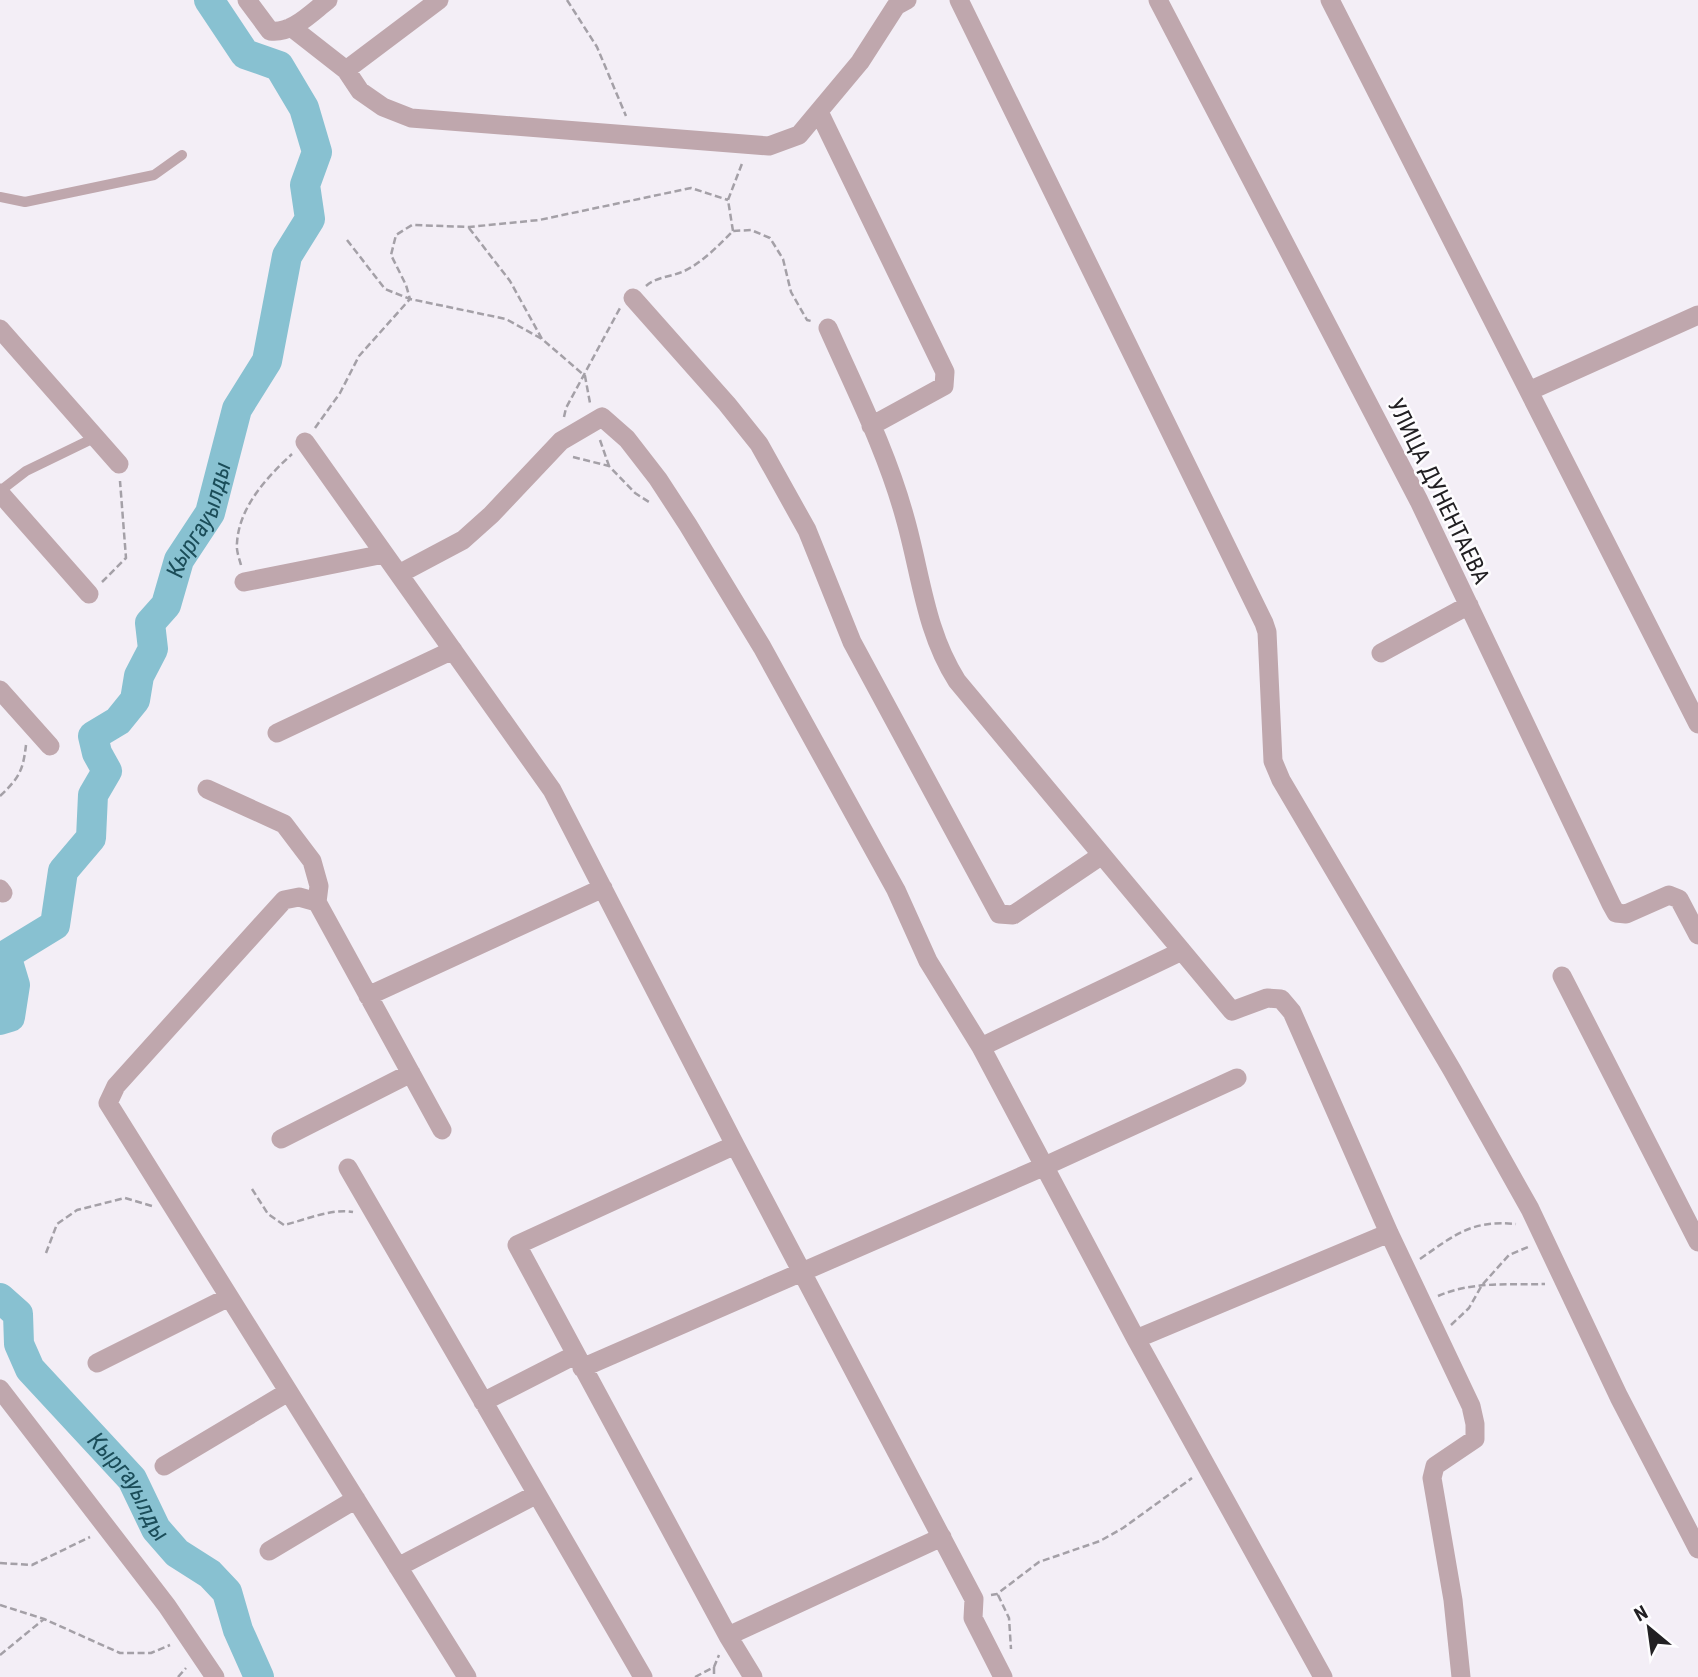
<svg xmlns="http://www.w3.org/2000/svg" width="1698" height="1677" font-family="'Roboto Condensed',sans-serif">
  <rect width="100%" height="100%" fill="#f3eef6"/>
  <g fill="none" stroke-linecap="round" stroke-linejoin="round">
    <g stroke="#88c1d1" stroke-width="30">
      <path id="s1" d="M0,1020l10,-3 5,-32 -9,-30 49,-30 8,-54 28,-33 2,-43 14,-24 -10,-18 -4,-17 25,-15 17,-21 4,-24 14,-27 -3,-26 16,-18 13,-45 31,-47 27,-104 30,-48 20,-105 23,-37 -5,-34 12,-33 -13,-44 -25,-42 -34,-12 -36,-54"/>
      <path id="s2" d="M0,1298l18,16 1,30 11,25 102,110 24,50 21,24 33,21 17,18 11,38 21,47"/>
    </g>
    <path stroke="#a4a0a7" stroke-width="2.5" stroke-dasharray="7 3.5" stroke-linecap="butt" d="M567,0l30,47 29,69
      M469,228l41,53 32,58 43,37 5,27
      M733,231l-5,-31 15,-39
      M347,240l38,49 25,10 96,20 36,20
      M646,286c10,-9 24,-9 36,-14 19,-8 37,-27 51,-41l18,-1 19,8 13,21 8,33 16,28 4,1
      M564,417l2,-9 54,-100
      M315,428l25,-35 19,-37 51,-57 -4,-14 -15,-30 5,-20 16,-10 57,2 70,-7 152,-32 37,12
      M600,440l9,26
      M573,457l36,9 26,27 14,9
      M241,565c-2,-7 -5,-15 -4,-22 2,-36 30,-66 55,-89
      M102,582l24,-24 -6,-77
      M0,796c19,-18 23,-25 26,-51
      M252,1189l16,25 16,11c21,-5 48,-17 69,-13
      M46,1253l11,-29 20,-14 48,-12 27,8
      M1420,1259c36,-25 51,-39 96,-35
      M1438,1296c34,-15 72,-11 107,-12
      M1451,1325l18,-17 13,-23 27,-30 19,-8
      M0,1563l32,2 58,-28
      M991,1595l6,-1 42,-32 61,-21 23,-13 69,-50
      M998,1595l11,23 2,31
      M0,1605l44,14 76,34h31l19,-8
      M0,1655l44,-36
      M714,1667v10
      M178,1677l8,-9
      M695,1677l19,-10 5,-12"/>
    <path stroke="#bfa7ad" stroke-width="10" d="M0,197l25,5 129,-27 28,-20
      M0,491l26,-20 70,-34"/>
    <path stroke="#bfa7ad" stroke-width="19" d="M247,0l23,31c22,3 41,-18 58,-31
      M959,0l305,623 3,9 6,129 8,19 171,290 78,139 89,188 79,152
      M1158,0l261,501 192,403 5,9 10,1 43,-19 10,4 19,36
      M1330,0l368,724
      M291,27l55,43 14,21 23,16 28,11 358,28 30,-11 61,-73 36,-56 11,-6
      M346,70l93,-70
      M819,112l126,260 -1,14 -73,40
      M633,298l94,106 32,40 48,86 45,112 147,272 14,1 89,-60
      M828,328c28,63 59,124 77,190 16,56 20,113 52,163l275,330 35,-13 14,1 11,13 97,221 82,173 4,18v15l-40,27 -3,12 21,122 8,77
      M0,329l119,135
      M1529,391l169,-76
      M305,442l247,348 183,355 239,454 -1,19 30,59
      M0,493l89,101
      M399,574l64,-34 28,-25 70,-74 41,-24 25,22 31,40 30,46 74,122 134,243 32,71 53,86 155,292 187,338
      M244,582l140,-28
      M1381,653l88,-48
      M0,690l50,56
      M277,733l176,-83
      M207,789l77,35 28,37 7,25 -2,16 125,228
      M0,889l3,4
      M317,902l-18,-5 -15,3 -168,186 -8,17 359,574
      M1562,976l136,266
      M368,996l235,-108
      M981,1047l201,-96
      M281,1139l130,-66
      M735,1145l-218,100 211,391 25,41
      M348,1168l295,509
      M1136,1339l253,-106
      M97,1363l132,-66
      M582,1368l463,-202 192,-88
      M0,1389l167,217 48,71
      M483,1402l92,-47
      M164,1466l124,-74
      M269,1551l87,-52
      M398,1567l139,-73
      M728,1636l214,-99"/>
  </g>
  <g text-anchor="middle" stroke-width="5" stroke-linejoin="round" paint-order="stroke">
    <g font-size="23" fill="#222023" stroke="#fefdff">
      <text transform="translate(1439 491) rotate(64)" y="8">УЛИЦА ДУНЕНТАЕВА</text>
    </g>
    <g font-size="24" font-style="italic" fill="#1b4d59" stroke="#fefdff">
      <text dy="8" stroke="none"><textPath href="#s1" startOffset="592">Кыргауылды</textPath></text>
      <text dy="8" stroke="none"><textPath href="#s2" startOffset="236">Кыргауылды</textPath></text>
    </g>
  </g>
  <g transform="translate(1649 1628) rotate(331)" stroke="#fefdff" stroke-width="5" paint-order="stroke">
  <path d="M0-5L12 26L0 18L-12 26Z" fill="#222023"/>
  <text y="-10" font-size="19" font-weight="bold" text-anchor="middle" fill="#222023">N</text>
  </g>
</svg>
